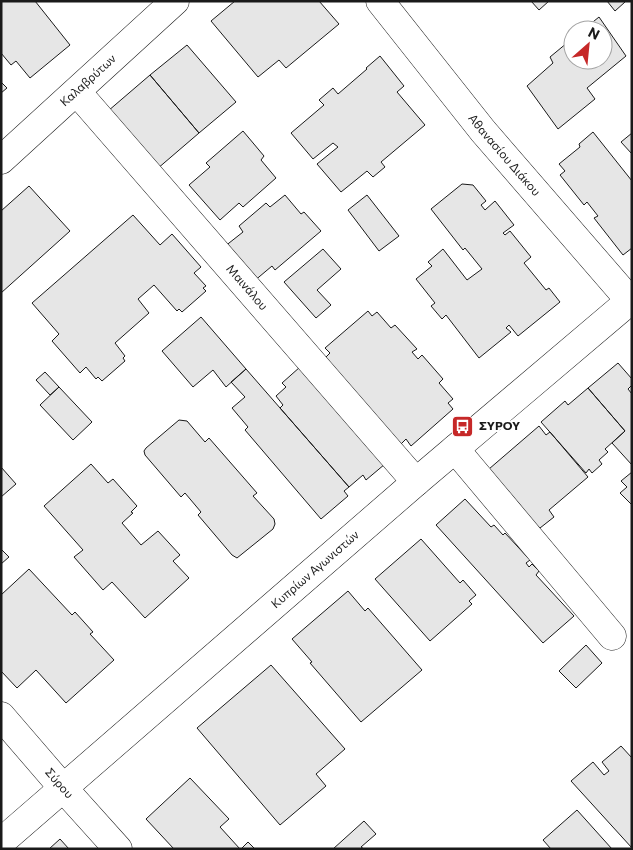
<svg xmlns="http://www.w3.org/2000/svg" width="633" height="850" font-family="Commissioner,sans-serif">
  <rect width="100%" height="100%" fill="#fff"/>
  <path fill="#e6e6e6" stroke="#1a1a1a" d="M1,1h34l35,44 -40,33 -14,-17 -5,4 -10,-12z
    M235,1h84l20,23 -53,44 -7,-8 -21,17 -47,-56z
    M531,1h18l-10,9z
    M607,1h17l1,1 -10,9z
    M599,17l27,39 -39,32 8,11 -37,30 -31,-43 26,-23 -3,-6 23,-19v22h30v-30h-20z
    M187,45l49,57 -37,31 -49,-58z
    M380,56l24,30 -7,6 28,33 -44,37 4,5 -12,10 -6,-6 -26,21 -24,-28 21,-17 -5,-4 -20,16 -22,-26 33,-28 -5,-5 14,-12 5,6 29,-25 -1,-1z
    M150,75l49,58 -42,36 -49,-58z
    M1,82l6,6 -6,5z
    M243,131l21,25 -3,4 15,18 -33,29 -4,-4 -19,17 -31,-35 21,-18 -4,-4z
    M593,132l39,49v67l-9,7 -29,-37 4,-2 -11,-14 -3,3 -24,-30 5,-4 -6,-7 21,-17 -1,-3z
    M632,133v21l-11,-12z
    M462,184l11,1 13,16 -5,4 4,5 10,-9 19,24 -11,8 2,2 5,-4 21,26 -7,6 22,27 3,-2 11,14 -42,34 -9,-11 -3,3 5,4 -32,26 -33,-43 -4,4 -11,-13 4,-3 -19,-24 16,-13 -4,-4 15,-13 24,31 15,-11 -17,-21 -2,2 -32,-41z
    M29,186l41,45 -69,62v-82z
    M285,195l16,19 3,-2 17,19 -46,39 -3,-4 -19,16 -29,-35 19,-15 -4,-6 27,-23 4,4z
    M367,195l32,41 -20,15 -31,-41z
    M133,215l27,30 12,-11 29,33 -7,6 12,13 -3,2 3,3 -24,21 -3,-3 -2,2 -23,-26 -16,14 11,14 -34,30 10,13 -2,2 2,3 -23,20 -4,-4 -2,2 -10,-12 -6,6 -28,-32 7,-7 -27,-31z
    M323,249l18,20 -24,21 14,15 -15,13 -32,-36z
    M368,311l4,5 5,-4 14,16 4,-3 22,24 -5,3 6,7 4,-4 21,24 -4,4 14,16 -5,4 5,6 -42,37 -5,-7 -5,5 -76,-86 5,-5 -5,-5z
    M201,317l45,52 -20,18 -13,-17 -20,17 -31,-36z
    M618,363l14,16v6l-4,4 4,5v71l-20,-22 13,-12 -37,-43z
    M300,367l85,97 -19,16 -3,-5 -14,12 -69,-79 3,-3 -7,-9 10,-9 -4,-4z
    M246,369l103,118 -5,4 4,5 -27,23 -76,-89 3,-3 -16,-19 13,-11 -14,-15z
    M45,372l14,15 -9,8 -14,-15z
    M59,387l33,35 -19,18 -33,-35z
    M588,388l37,43 -20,18 3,3 -9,8 3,4 -10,9 -3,-4 -3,4 -45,-51 24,-21 3,4z
    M179,420l8,1 18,21 4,-4 48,55 -4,3 21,23 1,5 -2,5 -36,29 -5,-3 -34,-40 3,-3 -16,-19 -4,4 -36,-42 -1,-4 2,-3z
    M539,426l7,9 4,-3 38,45 -39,33 5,7 -14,11 -6,-6 -3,3 -13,-16 3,-3 -32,-37z
    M91,464l17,19 5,-4 24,27 -6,6 2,1 -11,10 19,22 17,-14 22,24 -7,6 16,17 -44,40 -33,-36 -9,8 -29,-33 9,-7 -39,-44z
    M1,467l15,17 -15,13z
    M632,472v33l-12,-12 7,-6 -6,-6z
    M465,499l26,28 3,-2 9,10 2,-2 25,27 -4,3 3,4 3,-3 7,7 -3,4 38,41 -31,27 -107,-118z
    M421,539l39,44 3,-3 13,15 -7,6 3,3 -42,37 -55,-62z
    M1,549l8,8 -8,7z
    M29,569l43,46 3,-3 18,20 -3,2 24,26 -48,43 -30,-33 -19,18 -16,-17v-76z
    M348,591l17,20 3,-3 54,62 -61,52 -51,-59 2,-1 -20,-23z
    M586,645l16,18 -26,25 -17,-17z
    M271,665l74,84 -29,25 10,12 -46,39 -83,-97z
    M621,746l11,12v90l-61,-67 22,-19 11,13 5,-4 -7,-9z
    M190,778l39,41 -9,8 20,22h-66l-28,-30z
    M577,810l35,39h-61l-8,-9z
    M364,821l12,13 -15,13 3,2h-31z
    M60,839l9,10h-20z
    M248,842l7,7h-14z"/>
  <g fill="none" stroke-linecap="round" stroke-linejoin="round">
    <defs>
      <g id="minor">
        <path id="s1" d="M380,1l103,130 149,172"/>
        <path id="s2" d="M77,92l339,390"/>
        <path id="s3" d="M1,160l174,-159"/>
        <path d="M455,449l157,187"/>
        <path id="s4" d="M1,716l63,73 54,60"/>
        <path id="s5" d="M1,842l415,-360 216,-183"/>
      </g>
    </defs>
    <use href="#minor" stroke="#1a1a1a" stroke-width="29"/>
    <use href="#minor" stroke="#fff" stroke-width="28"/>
  </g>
  <defs>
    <symbol id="bus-square" viewBox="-11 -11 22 22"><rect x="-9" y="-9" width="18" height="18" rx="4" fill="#c62828" stroke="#fff"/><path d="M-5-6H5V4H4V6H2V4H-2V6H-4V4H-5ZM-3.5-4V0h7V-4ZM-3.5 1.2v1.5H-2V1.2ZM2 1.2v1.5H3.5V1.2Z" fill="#fff"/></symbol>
  </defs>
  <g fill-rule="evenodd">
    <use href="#bus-square" x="450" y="414" width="25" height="25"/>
  </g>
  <g text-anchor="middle" stroke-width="4" stroke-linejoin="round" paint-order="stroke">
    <g font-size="12" fill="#1a1a1a" stroke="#fff">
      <text dy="4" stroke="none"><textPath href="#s3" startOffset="118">Καλαβρύτων</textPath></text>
      <text dy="4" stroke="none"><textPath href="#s1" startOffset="198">Αθανασίου Διάκου</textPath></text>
      <text dy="4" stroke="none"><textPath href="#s2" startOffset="259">Μαινάλου</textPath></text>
      <text dy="4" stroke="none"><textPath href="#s5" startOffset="416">Κυπρίων Αγωνιστών</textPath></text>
      <text dy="4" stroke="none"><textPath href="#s4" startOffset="89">Σύρου</textPath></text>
    </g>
    <g font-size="12" font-weight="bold" fill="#1a1a1a" stroke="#fff" text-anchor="start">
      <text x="479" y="430">ΣΥΡΟΥ</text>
    </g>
  </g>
  <rect width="633" height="850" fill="none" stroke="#1a1a1a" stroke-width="5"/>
  <g transform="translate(588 45) rotate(27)"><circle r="24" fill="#ffffff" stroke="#a3a3a3"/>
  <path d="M0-4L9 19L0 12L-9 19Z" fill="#c62828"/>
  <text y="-8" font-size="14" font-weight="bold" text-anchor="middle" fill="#1a1a1a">N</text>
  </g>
</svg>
